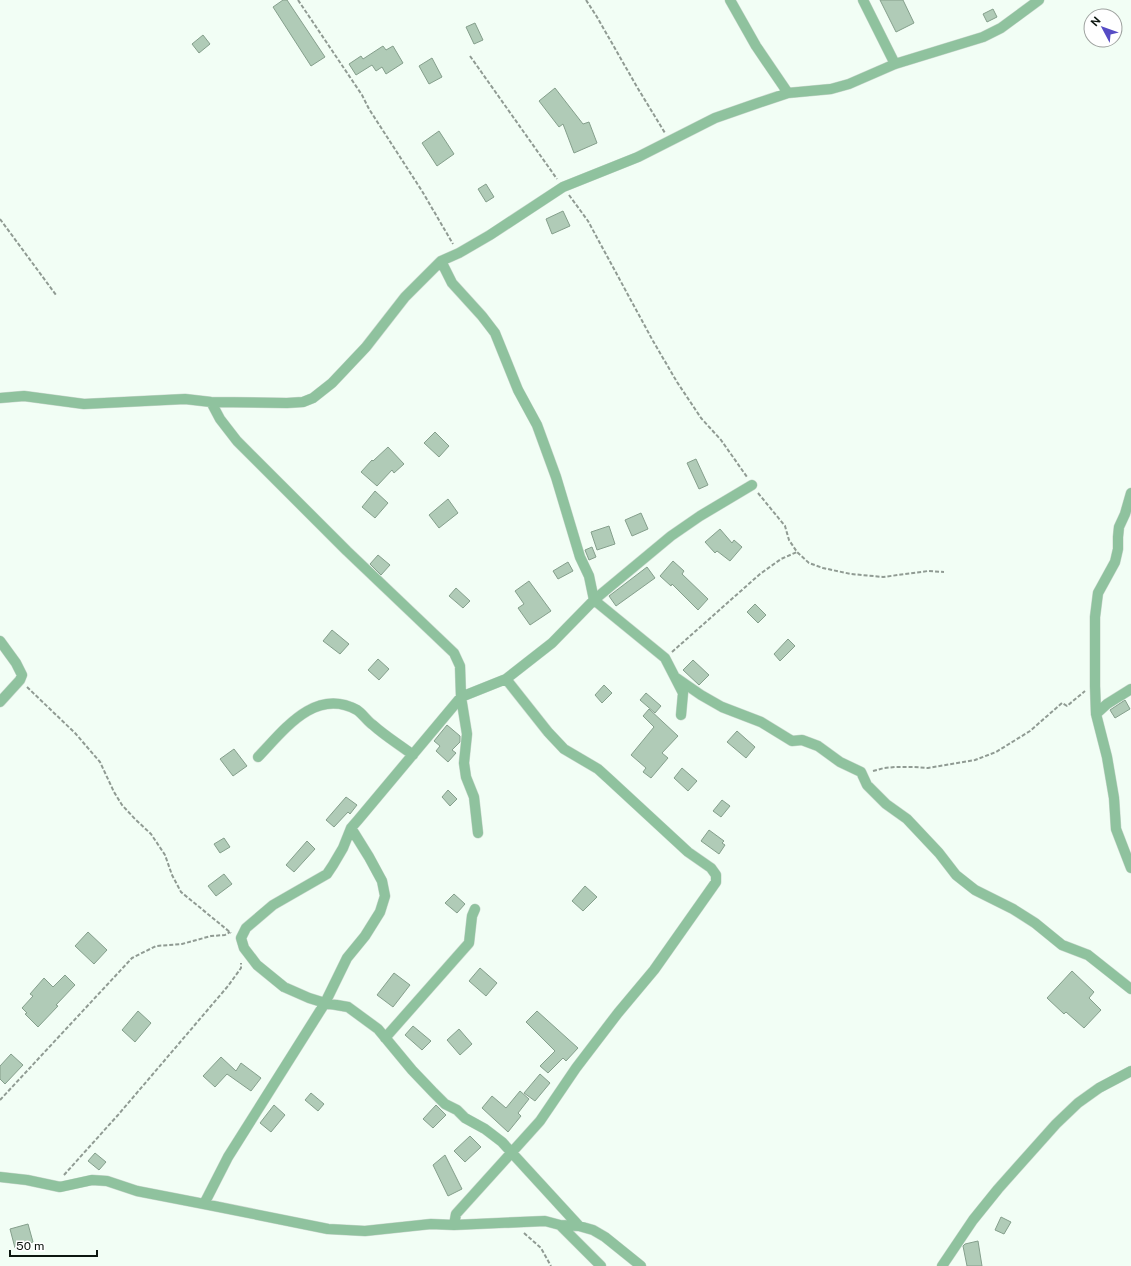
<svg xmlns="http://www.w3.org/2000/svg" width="1131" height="1266" font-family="'Public Sans',sans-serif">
  <rect width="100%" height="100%" fill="#f2fef5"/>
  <path fill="#b0cbb7" stroke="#859f8c" d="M283,0h4l38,57 -14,9 -38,-59z
    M880,0h23l11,23 -18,9z
    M993,9l4,8 -10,5 -4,-8z
    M475,23l8,17 -9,4 -8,-17z
    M203,35l7,9 -11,9 -7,-9z
    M383,46l3,4 7,-4 10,17 -17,11 -4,-7 -6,4 -4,-6 -16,10 -7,-11 12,-8 2,3z
    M432,58l10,19 -13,7 -10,-18z
    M555,88l28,36 6,-2 8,21 -23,10 -11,-29 -4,3 -20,-26z
    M439,131l15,23 -17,12 -15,-23z
    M486,184l8,13 -8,5 -8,-13z
    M563,211l7,15 -18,8 -6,-15z
    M435,432l14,14 -10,11 -15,-14z
    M388,447l16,17 -10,9 -2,-3 -15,16 -16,-14 11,-12 1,1z
    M696,459l12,26 -9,4 -12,-26z
    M375,491l13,12 -13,15 -13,-11z
    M448,499l10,14 -19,15 -10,-13z
    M641,513l7,16 -16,7 -7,-16z
    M609,526l6,18 -18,6 -6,-18z
    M720,529l12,14 2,-3 8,7 -12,14 -13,-10 -2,2 -10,-11z
    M592,547l4,10 -7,3 -4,-10z
    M378,555l12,10 -9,10 -11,-11z
    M673,561l11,10 -2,3 26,25 -10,11 -26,-26 -1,2 -11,-10z
    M568,562l5,9 -15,8 -5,-8z
    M647,567l8,11 -39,28 -7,-10z
    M529,581l22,30 -21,14 -12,-17 6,-4 -9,-13z
    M456,588l14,13 -7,7 -14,-12z
    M755,604l11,11 -8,8 -11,-11z
    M332,630l17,14 -9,10 -17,-13z
    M788,639l7,7 -15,15 -6,-7z
    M378,659l11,10 -10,11 -11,-10z
    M693,660l16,15 -10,10 -16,-15z
    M604,685l8,8 -10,10 -7,-8z
    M646,693l15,13 -6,7 -15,-13z
    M1125,700l5,9 -15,9 -5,-8z
    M649,709l29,27 -16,17 6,5 -17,20 -8,-6 3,-4 -15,-13 23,-28 -11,-11z
    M447,725l13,11v6l-8,8 4,3 -8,9 -12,-11 4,-5 -6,-5z
    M737,731l18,16 -9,11 -19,-16z
    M234,749l13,17 -14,10 -13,-17z
    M682,768l15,13 -9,10 -14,-13z
    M448,790l9,9 -7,7 -8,-9z
    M346,797l11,8 -7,9 -2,-2 -14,15 -8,-7z
    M722,800l8,6 -9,11 -8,-6z
    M709,830l15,11 -2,2 3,2 -6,9 -18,-13z
    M224,838l6,9 -10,6 -6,-9z
    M307,841l8,8 -21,23 -8,-7z
    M224,874l8,10 -16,12 -8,-10z
    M585,886l12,11 -14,14 -11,-10z
    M454,894l11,10 -8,9 -12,-10z
    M88,932l19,18 -13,14 -19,-18z
    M480,968l17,15 -11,13 -17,-15z
    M1072,971l22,21 -5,6 12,12 -17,18 -18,-16 -2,2 -17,-16z
    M394,973l16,12 -17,22 -16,-12z
    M65,975l10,10 -19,20 2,1 -20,21 -13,-13 2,-1 -5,-5 11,-12 -3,-2 14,-16 9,9z
    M138,1011l13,12 -16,19 -13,-12z
    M537,1011l41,37 -12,13 -3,-3 -15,15 -8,-7 15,-15 -29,-29z
    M413,1026l18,15 -9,9 -17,-15z
    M459,1029l13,15 -12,11 -13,-15z
    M11,1054l12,11 -18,19 -5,-5v-13z
    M221,1057l15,14 5,-8 20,15 -10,13 -24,-17 -12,13 -12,-11z
    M540,1074l10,9 -15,18 -11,-8z
    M520,1091l9,8 -11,14 3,3 -13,16 -26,-24 10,-12 14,12z
    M311,1093l13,11 -6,7 -13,-11z
    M274,1105l11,10 -14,17 -11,-9z
    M436,1105l10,10 -13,13 -10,-9z
    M470,1136l11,11 -16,15 -11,-11z
    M95,1153l11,9 -7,8 -11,-9z
    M445,1155l17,34 -14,7 -15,-31z
    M1001,1217l10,5 -7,12 -9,-4z
    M28,1224l5,18 -18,6 -5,-19z
    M978,1241l4,25h-15l-4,-20 2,-2z"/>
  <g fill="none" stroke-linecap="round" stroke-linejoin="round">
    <defs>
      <path id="street" d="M730,0l26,46 32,47
        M863,0l32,64
        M441,261l11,22 30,33 13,17 23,57 19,35 19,52 24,80 9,19 5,24 -42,43 -46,36 -45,18 -103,123 -7,8 -8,20 -10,17 -6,9 -54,31 -27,23 -5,10 3,10 13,17 27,22 25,11 16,5 23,4 30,22 34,41 21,22 12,12 12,6 8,8 20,11 17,13 77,84
        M0,398l24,-2 60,8 101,-5 26,3 76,1 16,-1 10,-4 19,-15 34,-36 39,-50 36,-36 18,-8 31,-18 73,-48 75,-30 77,-39 43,-15 30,-10 43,-4 18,-5 46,-20 88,-27 18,-9 38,-28
        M211,402l9,17 17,22 110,110 107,102 6,13 1,31 6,37 -3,29 2,14 8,20 4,36
        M1131,493l-6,21 -6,13 -1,10v12l-3,13 -17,31 -3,24v69l1,28 11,43 7,41 2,31 15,39
        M0,641l16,22 6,12 -2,5 -20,22
        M675,677l26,18 21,12 39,15 31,19 10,-1 16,6 22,16 21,10 6,13 19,19 21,15 32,34 17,22 19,15 38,19 22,14 27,22 26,10 43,34
        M1096,714l11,-10 24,-15
        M681,715l2,-22 -18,-35 -71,-58 77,-64 29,-20 52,-31
        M258,757c26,-27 57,-70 99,-47 6,4 10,11 16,15 12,11 27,20 40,30
        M385,1038l84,-95 3,-27 3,-7
        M0,1177l27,3 33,7 32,-7 15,1 30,10 67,13 124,25 37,2 66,-7 23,1 91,-4 15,4 19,1 14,4 12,7 36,29
        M204,1204l24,-47 97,-154 22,-45 18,-22 15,-24 5,-16 -3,-15 -13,-24 -18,-29
        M454,1225l2,-11 84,-93 36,-53 42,-55 36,-43 62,-88v-7l-5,-7 -23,-16 -79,-73 -11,-10 -34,-20 -16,-17 -42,-53
        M560,1225l41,41
        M942,1266l31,-46 25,-31 58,-65 22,-21 21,-15 32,-17"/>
    </defs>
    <use href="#street" stroke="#cdd9d0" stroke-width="11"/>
    <path stroke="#909b93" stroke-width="2" stroke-dasharray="4 2" stroke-linecap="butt" d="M298,0l64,95 7,14 53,82 31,53
      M586,0l11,17 40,70 28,46
      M470,56l87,123
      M569,195l19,26 65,120 24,41 24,36 20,22 26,37
      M0,219l56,76
      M758,493l27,33 4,14 8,12 12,11 14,5 28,6 32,3 45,-6 16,1
      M672,652l88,-78 21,-15 16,-7
      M27,687l48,46 25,29 14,30 8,13 13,14 16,15 14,21 7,20 9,17 50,41
      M873,771l11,-3 12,-1h17l15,1 47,-8 21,-8 34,-21 32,-28 5,3 18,-15
      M0,1100l132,-142 24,-12 26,-2 29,-8 14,-1 5,-3
      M64,1175l54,-60 110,-129 13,-18v-5
      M524,1233l17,15 10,18"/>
    <use href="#street" stroke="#8fc29e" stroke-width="10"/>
  </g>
  <g transform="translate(1103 28) rotate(311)"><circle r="19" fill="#ffffff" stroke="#9ea29f"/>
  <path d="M0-3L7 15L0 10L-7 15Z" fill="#564cc4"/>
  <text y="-6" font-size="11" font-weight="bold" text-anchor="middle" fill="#0d1710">N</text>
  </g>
  <path d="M10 1250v6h87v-6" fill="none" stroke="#0d1710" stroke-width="2"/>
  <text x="16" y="1250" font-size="12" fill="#0d1710" stroke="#ffffff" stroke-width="3" paint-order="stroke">50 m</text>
</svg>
